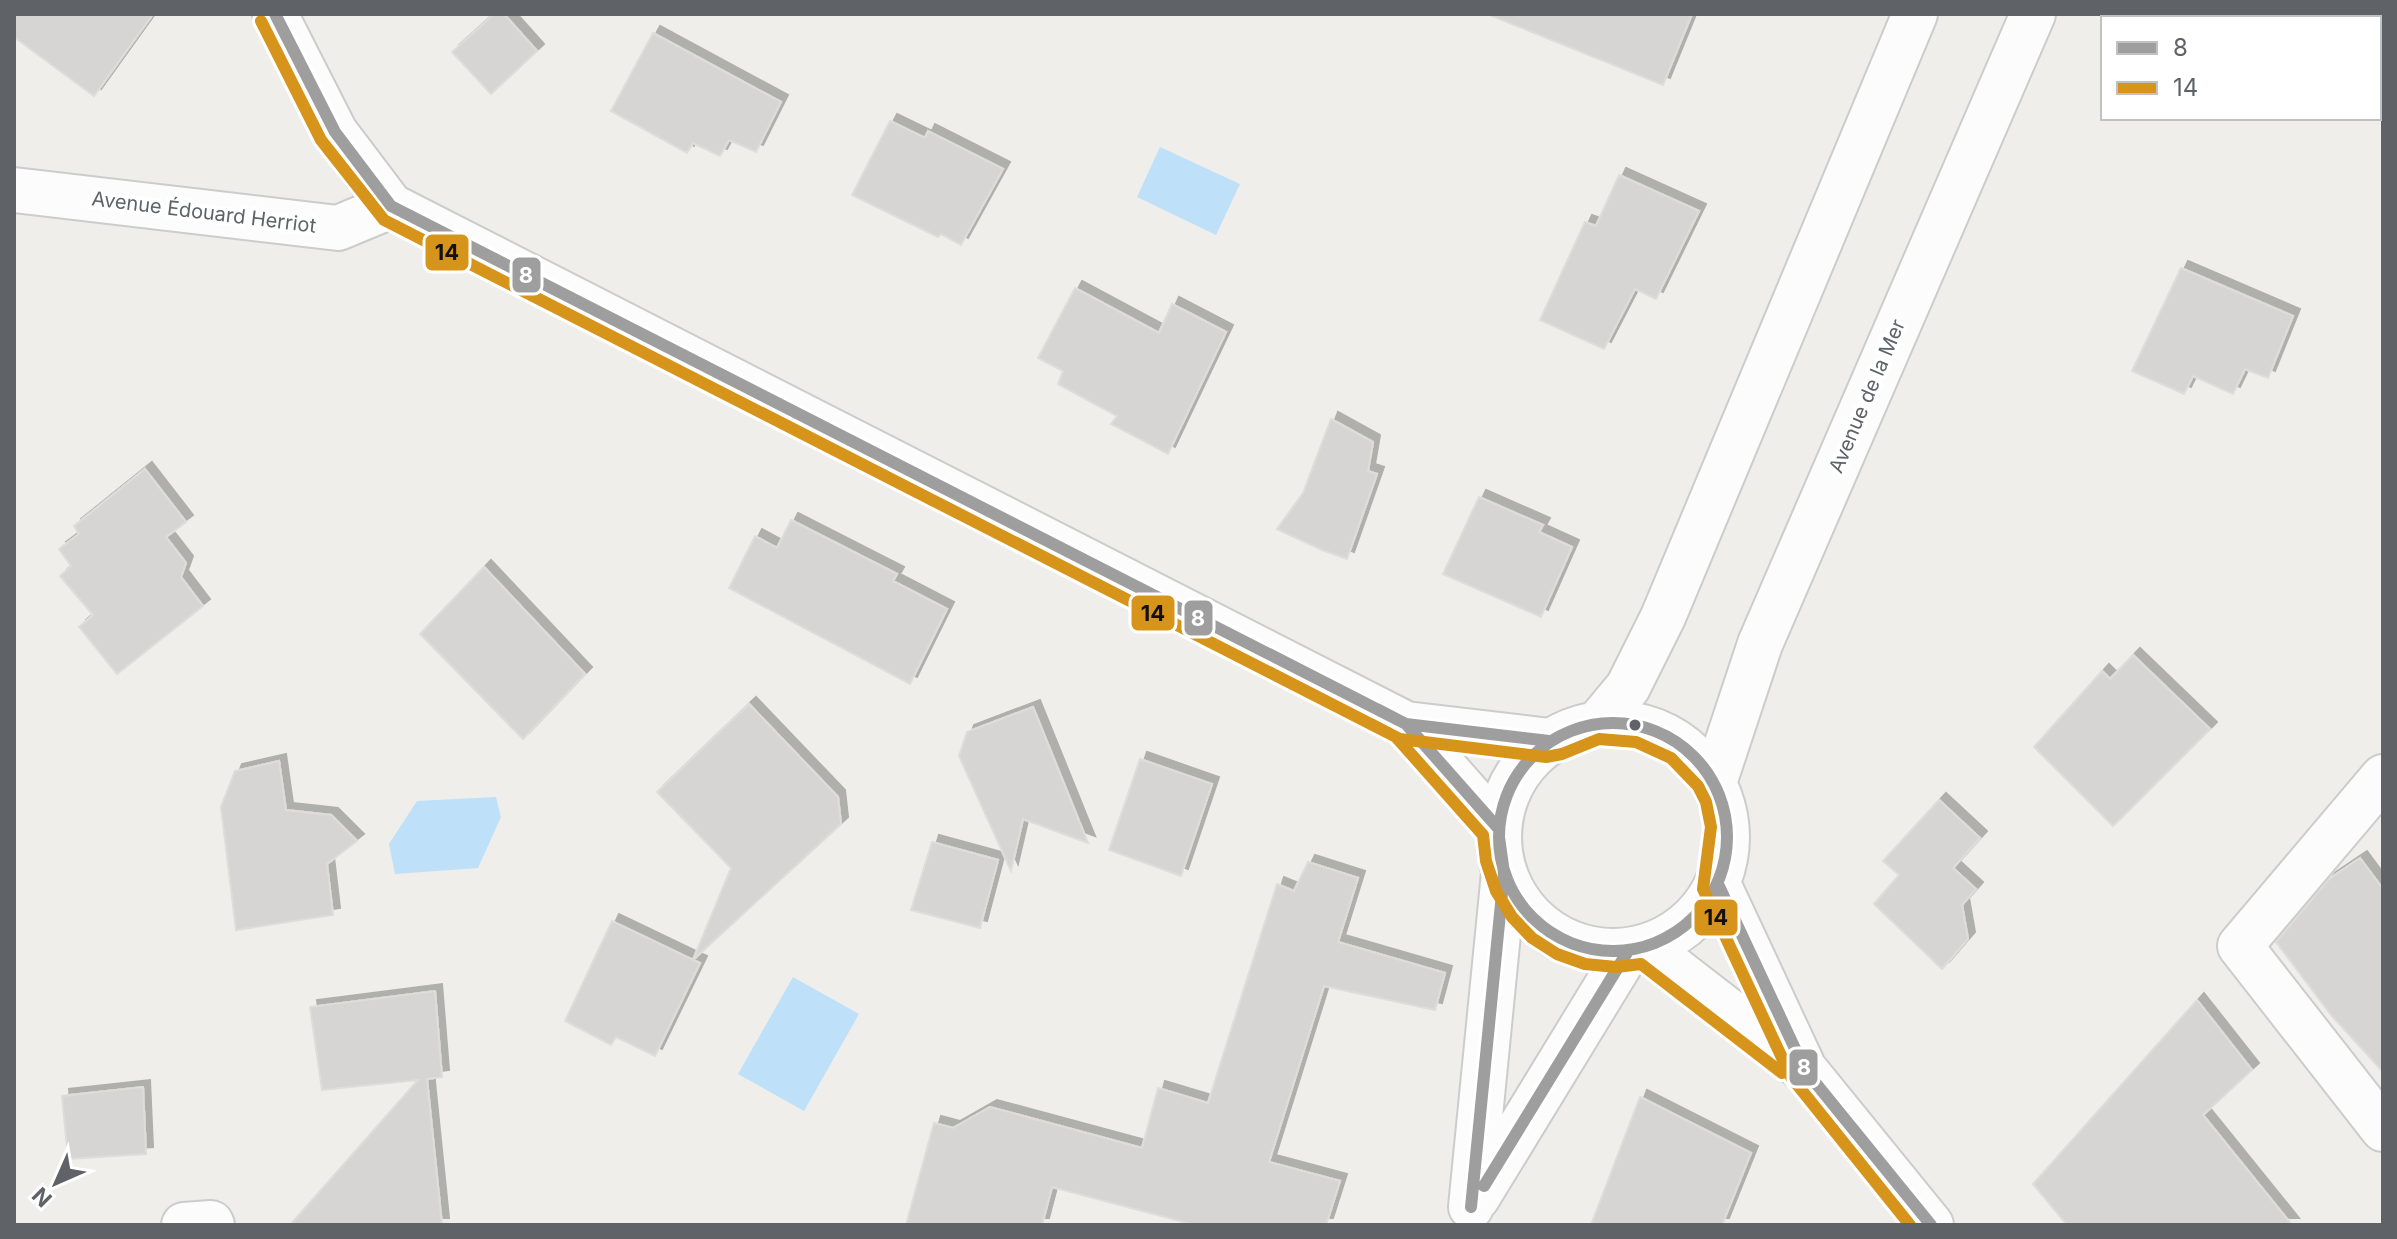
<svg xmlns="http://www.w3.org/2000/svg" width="2397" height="1239" font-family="Inter,sans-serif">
  <defs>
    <filter id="shadow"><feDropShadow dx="7" dy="-7" stdDeviation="0" flood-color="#0004"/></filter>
  </defs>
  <rect width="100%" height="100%" fill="#efeeea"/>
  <path fill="#bfe0f9" d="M1160,147l80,37 -24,51 -79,-38z
    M496,797l5,20 -23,51 -83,6 -6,-30 28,-43z
    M793,977l66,37 -55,97 -66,-37z"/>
  <path fill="#d6d5d3" stroke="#deddd9" stroke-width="2" filter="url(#shadow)" d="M14,14h139l-59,82 -80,-59z
    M494,14h10l33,37 -46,43 -39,-42z
    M1493,14h199l-29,71 -171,-69z
    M653,33l128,69 -25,50 -27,-12 -9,16 -27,-13 -6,10 -76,-42z
    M890,121l35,17 3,-7 75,38 -42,76 -20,-11 -3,3 -86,-42z
    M1619,175l80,36 -43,88 -21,-10 -31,60 -64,-29 45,-98 11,4z
    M2181,268l112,48 -25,62 -23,-9 -12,25 -40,-18 -9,18 -52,-23z
    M1075,288l84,45 13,-29 54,28 -58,122 -57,-30 6,-8 -59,-32 5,-13 -25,-13z
    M1331,419l42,23 -5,29 9,3 -30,85 -25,-9 -45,-21 26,-36z
    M145,469l41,53 -20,15 20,26 -5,14 22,29 -86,68 -38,-47 14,-12 -33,-39 11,-10 -12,-17 20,-15 -5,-8z
    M1479,497l64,28 -4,7 33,15 -31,70 -98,-43z
    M791,520l106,54 -4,7 54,28 -37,75 -181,-96 26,-52 22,12z
    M484,567l101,107 -62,65 -103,-105z
    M2133,655l77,74 -97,97 -79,-79 68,-76 8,8z
    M749,704l89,93 3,27 -148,136 7,3 -45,93 -39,-19 -5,8 -46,-24 47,-100 81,39 38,-92 -74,-76z
    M1033,707l55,136 -65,-24 -12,52 -52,-115 8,-24z
    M1140,759l72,25 -31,92 -72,-26z
    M279,761l7,49 45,5 26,26 -30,23 6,51 -97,15 -15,-123 14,-36z
    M1939,800l41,38 -27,30 23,21 -14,16 6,34 -26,30 -68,-65 25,-29 -16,-14z
    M932,842l66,18 -18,68 -69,-18z
    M2360,858l23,31v183l-52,-57 -55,-73 53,-63z
    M1308,862l50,16 -20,64 107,31 -10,37 -111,-24 -55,176 71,19 -14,44h-131l-143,-38 -10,38h-136l28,-102 19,5 37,-21 152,41 16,-60 50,15 69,-219 17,7z
    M435,991l7,86 -15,2 15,146h-152l128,-145 -96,10 -12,-83z
    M2197,1000l55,70 -49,45 89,110h-225l-34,-41z
    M143,1087l3,67 -78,5 -6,-63z
    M1640,1097l111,56 -29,72h-131z"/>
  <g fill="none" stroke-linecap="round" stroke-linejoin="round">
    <defs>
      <path id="minor" d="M14,190l324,38 53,-22
        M2383,777l-143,169 143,183
        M184,1225l27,-2 1,2"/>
      <path id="tertiary" d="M275,14l60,118 56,74 1015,518 143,17
        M1499 837a114 114 0 1 1 228 0a114 114 0 1 1-228 0Z
        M1598,723l30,-36 35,-70 252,-603
        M1406,724l92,104
        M1714,783l46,-139 273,-630
        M1718,884l84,180
        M1646,947l159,123 126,155
        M1477,1198l151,-247
        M1471,1207l33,-334"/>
    </defs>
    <use href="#minor" stroke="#cbcccc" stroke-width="48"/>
    <use href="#tertiary" stroke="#cbcccc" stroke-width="48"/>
    <use href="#minor" stroke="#fdfcfc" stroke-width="44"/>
    <use href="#tertiary" stroke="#fdfcfc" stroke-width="44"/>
    <defs>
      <path id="bus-1" d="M275,14l60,118 56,74 1015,518 143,17
        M1377,709l29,15 92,104
        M1499 837a114 114 0 1 1 228 0a114 114 0 1 1-228 0Z
        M1718,884l87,186 126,155
        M1484,1186l144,-235
        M1471,1207l33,-334 -5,-36"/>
      <path id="bus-2" d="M261,21l60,119 63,80 1016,519 146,18 16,-3 37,-15 37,3 35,16 27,28 8,16 5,25 -8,62 88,188 119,148
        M1369,723l27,14 87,98 3,26 10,30 16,26 20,21 25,16 28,10 31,3 25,-3 141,109"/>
    </defs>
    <use href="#bus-1" stroke="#fff" stroke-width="18"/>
    <use href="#bus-2" stroke="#fff" stroke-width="18"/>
    <use href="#bus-1" stroke="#9e9e9f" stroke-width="12"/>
    <use href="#bus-2" stroke="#d7941a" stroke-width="12"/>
  </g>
  <circle fill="#5f6368" stroke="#fff" stroke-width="3" cx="1635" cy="725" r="7"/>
  <g text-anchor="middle" stroke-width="8" stroke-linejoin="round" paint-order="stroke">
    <g font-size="20" fill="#5f6368" stroke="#fff">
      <text transform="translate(204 212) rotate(7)" y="7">Avenue Édouard Herriot</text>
      <text transform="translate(1867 396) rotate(-67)" y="7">Avenue de la Mer</text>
    </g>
  </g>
  <g stroke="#fff" stroke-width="3">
    <rect x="424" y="233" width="46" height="39" rx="8" fill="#d7941a"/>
    <rect x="511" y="256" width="31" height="38" rx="8" fill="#9e9e9f"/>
    <rect x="1130" y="594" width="46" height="38" rx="8" fill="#d7941a"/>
    <rect x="1183" y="599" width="31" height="38" rx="8" fill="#9e9e9f"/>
    <rect x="1693" y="898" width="46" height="39" rx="8" fill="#d7941a"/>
    <rect x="1788" y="1048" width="31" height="39" rx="8" fill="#9e9e9f"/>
  </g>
  <g font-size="22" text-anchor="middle" font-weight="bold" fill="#fff">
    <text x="526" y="283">8</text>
    <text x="1198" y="626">8</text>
    <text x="1804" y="1075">8</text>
  </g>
  <g font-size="22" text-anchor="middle" font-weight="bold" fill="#111">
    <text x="447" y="260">14</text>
    <text x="1153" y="621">14</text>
    <text x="1716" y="925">14</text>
  </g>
  <rect width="2397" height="1239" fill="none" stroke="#5f6368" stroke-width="32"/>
  <rect x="2101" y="16" width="280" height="104" fill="#ffffff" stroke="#bfc1c3" stroke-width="2"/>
  <rect x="2117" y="42" width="40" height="12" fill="#9e9e9f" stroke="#bfc1c3" stroke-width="2"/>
  <text x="2173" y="56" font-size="24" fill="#5f6368">8</text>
  <rect x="2117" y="82" width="40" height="12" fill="#d7941a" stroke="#bfc1c3" stroke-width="2"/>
  <text x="2173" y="96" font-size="24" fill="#5f6368">14</text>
  <g transform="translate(56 1183) rotate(225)" stroke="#ffffff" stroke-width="6" paint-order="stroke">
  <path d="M0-6L14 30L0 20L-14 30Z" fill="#5f6368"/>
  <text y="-12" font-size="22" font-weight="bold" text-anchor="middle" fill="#5f6368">N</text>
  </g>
</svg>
